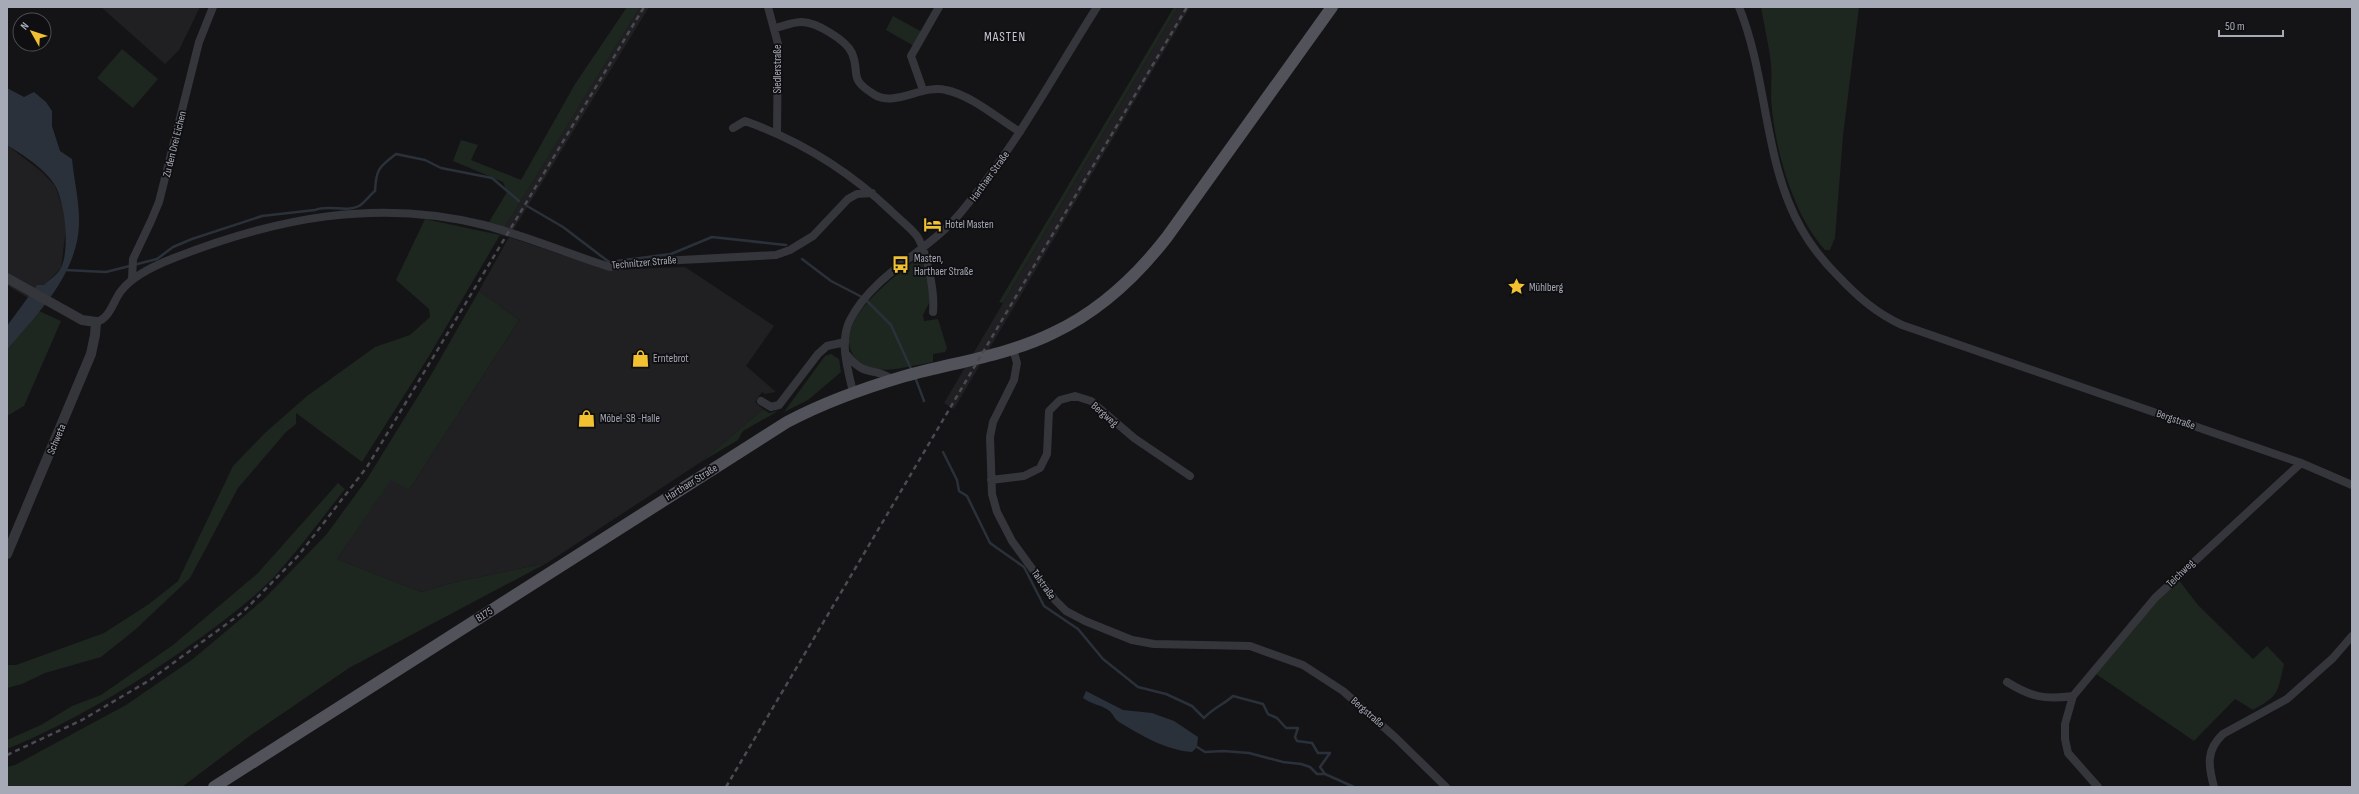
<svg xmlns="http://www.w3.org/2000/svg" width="2359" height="794" font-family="'Sofia Sans Condensed',sans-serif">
  <rect width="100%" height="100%" fill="#141416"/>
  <path fill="#202023" d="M101,7h99l-21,43 -14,14z
    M640,7h9l-140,230 98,33 78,-3 89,59 -28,40 30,26 -11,2 -3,-2 -7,10 8,7 -62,53 -154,101 -87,18 -39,11 -84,-33 54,-80 18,11 110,-170 -40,-29 30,-54 -9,-2z
    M1178,7h12l-236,402 -10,-6z
    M7,145l35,27 13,14 7,19 4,23 -5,40 -17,17h-7l-9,13 -21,-13z"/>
  <path fill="#1e2620" d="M627,7h13l-135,220 -16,-5 18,-30 -4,-10 -50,-21 8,-21 17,5 -7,15 50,20 54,-96z
    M1174,7h4l-175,296 -4,-1z
    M1761,7h98l-16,129 -8,102 -5,12h-5c-33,-36 -51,-104 -54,-152 0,-12 1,-23 0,-34 -2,-19 -7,-38 -10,-57z
    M893,16l29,16 -8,14 -28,-16z
    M122,49l36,30 -25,29 -36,-30z
    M425,219l75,16 -71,121 -67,106 -66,-49v11l-10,8 -48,56 -48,90 -54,51 -35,28 -56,16 -23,11 -15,4v-23h9l88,-32 45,-29 29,-23 55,-115 33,-34 41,-36 68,-49 35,-12 20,-18 -1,-8 -33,-29z
    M921,256l10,43 -8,16 1,6 14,-2 9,29 -2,4 -12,2v8c-18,3 -38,9 -58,8 -9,-1 -17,-7 -22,-15 -21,-35 45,-81 68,-99z
    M479,291l40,29 -110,170 -18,-10 -54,79 84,33 39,-11 87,-18 -198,105 -98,67 -69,52h-175v-20l8,-2 111,-60 67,-46 70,-59 63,-65 41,-56 64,-104z
    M39,311l22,10 -37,85 -17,10v-66z
    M831,354l8,5 2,13 -33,28 -24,12 41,-56z
    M763,409l6,4 9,-2 -35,20 -5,9 -37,22z
    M338,483l7,6c-23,29 -45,59 -70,87 -21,22 -48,42 -72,60 -62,45 -126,84 -196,113v-9l34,-15 31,-19 29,-11 72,-50 84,-71z
    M2178,579l20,26 55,54 14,-13 17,18c-7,29 -4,31 -31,46l-18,-11 -41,42 -98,-67 67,-81z"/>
  <path fill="#2a313a" d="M7,88l17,9 10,-5 12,10 6,9v15l8,25 12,8c2,22 8,44 7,66 -2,50 -42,89 -72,125v-24l30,-41h7c5,-5 14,-11 17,-17 9,-19 4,-63 -5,-81 -10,-18 -33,-32 -49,-42z
    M1086,691l37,19 29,3 22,8 24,16 -1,10 -5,5c-27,-2 -51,-17 -73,-30 -5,-3 -6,-9 -11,-12 -7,-5 -17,-6 -25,-12z"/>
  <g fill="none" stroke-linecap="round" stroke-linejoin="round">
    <path stroke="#2a313a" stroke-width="2.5" d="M527,206l36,21 46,35 62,-8 41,-17 74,8
      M802,259l29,22 31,16
      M65,270l41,2 51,-13 16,-12 19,-8 70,-23 53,-6c14,-6 30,3 44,-4 6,-4 11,-11 16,-15 1,-22 4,-24 21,-37l29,6 16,8 51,10 27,23
      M866,300l25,25 21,46
      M915,377l9,24
      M943,452l14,28 2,11 8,5 23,47 34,24 20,39 34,23 25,30 35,28 28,7 26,12 12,12c9,-10 19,-13 29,-22l30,8 5,10 9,4 9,10h12l-3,9 2,4 15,2 6,10h12l-10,14 5,7 29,13
      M1197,747l8,5 18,-1 26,2 34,9 18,2 9,3 7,7h8"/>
    <path stroke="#35363b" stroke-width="8" d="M768,7l10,37 -1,88
      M1739,7c29,71 24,154 62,221 10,18 23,34 37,48 20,21 38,37 64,49l399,138 51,22
      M775,28c9,-2 17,-6 27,-6 14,0 44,18 50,31 9,22 -5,25 23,42 20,12 48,-11 71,-5 27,6 51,28 74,42
      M923,90l-12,-34 28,-49
      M733,128l12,-7c56,20 103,49 146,90 8,8 19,16 26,25 10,16 18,57 16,76
      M132,279l1,-20 18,-38 8,-19 40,-160 14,-35
      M96,322c14,-3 17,-21 25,-31 12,-16 35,-26 53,-33 101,-40 203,-60 310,-33 43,11 84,29 126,42l7,-1 44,-5 115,-6 14,-5 23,-14 35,-37 9,-5 15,-1
      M1013,349l4,14 -3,17 -21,42 -3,15 2,57 5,18 15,29 43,59 11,11 19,10 47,19 22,4 96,2 53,19 40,26 53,47 50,49
      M847,355c19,24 28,11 46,25
      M853,392c-5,-22 -14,-50 -3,-72 25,-48 79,-68 112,-109 53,-63 91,-135 135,-204
      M761,401l10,6 8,-2 39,-51 9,-8 18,-4
      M991,480l33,-4 16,-8 7,-14 2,-43 11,-11 15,-4 16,5 43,37 56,38
      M2007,682c24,15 38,18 66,14
      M2098,787l-30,-34 -3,-14v-15l8,-28 82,-98 146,-135
      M2214,787c-6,-22 -8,-37 9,-53l64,-35 46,-41 19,-22"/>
    <path stroke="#35363b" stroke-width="10" d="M7,278l75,42 14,2 -1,13 -4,19 -84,200"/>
    <path stroke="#51525a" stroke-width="12" d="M214,787l573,-365c38,-20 77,-34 118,-46 50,-14 101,-20 148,-43 47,-22 83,-56 114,-96l165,-230"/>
    <path stroke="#4a4b52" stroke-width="2.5" stroke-dasharray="5 4" stroke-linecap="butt" d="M7,755l75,-35 68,-40 93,-68 55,-56 69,-89 277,-460
      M726,787l461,-780"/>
  </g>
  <defs>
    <symbol id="hotel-bare" viewBox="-9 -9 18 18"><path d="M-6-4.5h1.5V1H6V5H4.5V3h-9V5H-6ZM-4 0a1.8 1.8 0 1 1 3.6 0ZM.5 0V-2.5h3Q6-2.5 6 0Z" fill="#f1c131" stroke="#0f0f11" stroke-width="2.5" paint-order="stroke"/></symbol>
    <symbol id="bus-bare" viewBox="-9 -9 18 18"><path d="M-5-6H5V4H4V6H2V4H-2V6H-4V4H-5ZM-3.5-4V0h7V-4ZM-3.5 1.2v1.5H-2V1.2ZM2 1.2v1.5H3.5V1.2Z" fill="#f1c131" stroke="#0f0f11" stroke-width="2.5" paint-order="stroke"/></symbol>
    <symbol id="sight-bare" viewBox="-9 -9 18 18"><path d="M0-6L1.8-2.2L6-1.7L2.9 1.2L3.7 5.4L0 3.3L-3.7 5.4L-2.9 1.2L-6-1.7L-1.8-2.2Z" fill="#f1c131" stroke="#0f0f11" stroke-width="2.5" paint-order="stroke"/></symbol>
    <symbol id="shop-bare" viewBox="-9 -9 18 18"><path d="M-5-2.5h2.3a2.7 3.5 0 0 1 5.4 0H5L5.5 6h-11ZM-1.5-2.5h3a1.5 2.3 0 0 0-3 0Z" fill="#f1c131" stroke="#0f0f11" stroke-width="2.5" paint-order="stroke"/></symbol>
  </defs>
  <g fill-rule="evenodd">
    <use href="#hotel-bare" x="920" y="212" width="25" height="25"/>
    <use href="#bus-bare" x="888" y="252" width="25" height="25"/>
    <use href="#sight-bare" x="1504" y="274" width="25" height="25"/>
    <use href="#shop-bare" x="628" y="346" width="25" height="25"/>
    <use href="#shop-bare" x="574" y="406" width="25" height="25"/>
  </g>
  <g text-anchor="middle" stroke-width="3.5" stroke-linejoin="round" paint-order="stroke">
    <g font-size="11" fill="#a6a9b6" stroke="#0f0f11">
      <text transform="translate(777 69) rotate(-90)" y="4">Siedlerstraße</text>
      <text transform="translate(174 144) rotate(-76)" y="4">Zu den Drei Eichen</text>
      <text transform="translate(989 176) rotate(-54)" y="4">Harthaer Straße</text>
      <text transform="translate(644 262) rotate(-5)" y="4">Technitzer Straße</text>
      <text transform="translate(1105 414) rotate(41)" y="4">Bergweg</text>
      <text transform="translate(2176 419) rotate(19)" y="4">Bergstraße</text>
      <text transform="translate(56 439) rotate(-67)" y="4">Schweta</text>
      <text transform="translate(691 482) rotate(-32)" y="4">Harthaer Straße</text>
      <text transform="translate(2180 573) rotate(-44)" y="4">Teichweg</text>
      <text transform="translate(1044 584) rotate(55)" y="4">Talstraße</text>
      <text transform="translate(484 614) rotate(-32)" y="4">B175</text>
      <text transform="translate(1368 712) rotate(41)" y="4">Bergstraße</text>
    </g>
    <g font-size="11" fill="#a6a9b6" stroke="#0f0f11" text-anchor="start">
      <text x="945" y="228">Hotel Masten</text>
      <text x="914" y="262">Masten,<tspan x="914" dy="13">Harthaer Straße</tspan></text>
      <text x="1529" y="291">Mühlberg</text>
      <text x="653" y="362">Erntebrot</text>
      <text x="600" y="422">Möbel-SB -Halle</text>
    </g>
    <g font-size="13" letter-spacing="1" fill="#c7c9d2" stroke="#0f0f11">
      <text x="1005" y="41">MASTEN</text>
    </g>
  </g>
  <rect width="2359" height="794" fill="none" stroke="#a6a9b6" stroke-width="16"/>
  <g transform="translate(32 32) rotate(309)"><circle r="19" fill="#0f0f11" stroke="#4b4d53"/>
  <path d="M0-3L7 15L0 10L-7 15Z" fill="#f1c131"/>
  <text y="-6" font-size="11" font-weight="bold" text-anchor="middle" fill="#a6a9b6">N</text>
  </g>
  <path d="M2219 30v6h64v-6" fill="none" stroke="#a6a9b6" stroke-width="2"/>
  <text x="2225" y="30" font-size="12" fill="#a6a9b6" stroke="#0f0f11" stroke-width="3" paint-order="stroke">50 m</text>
</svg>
